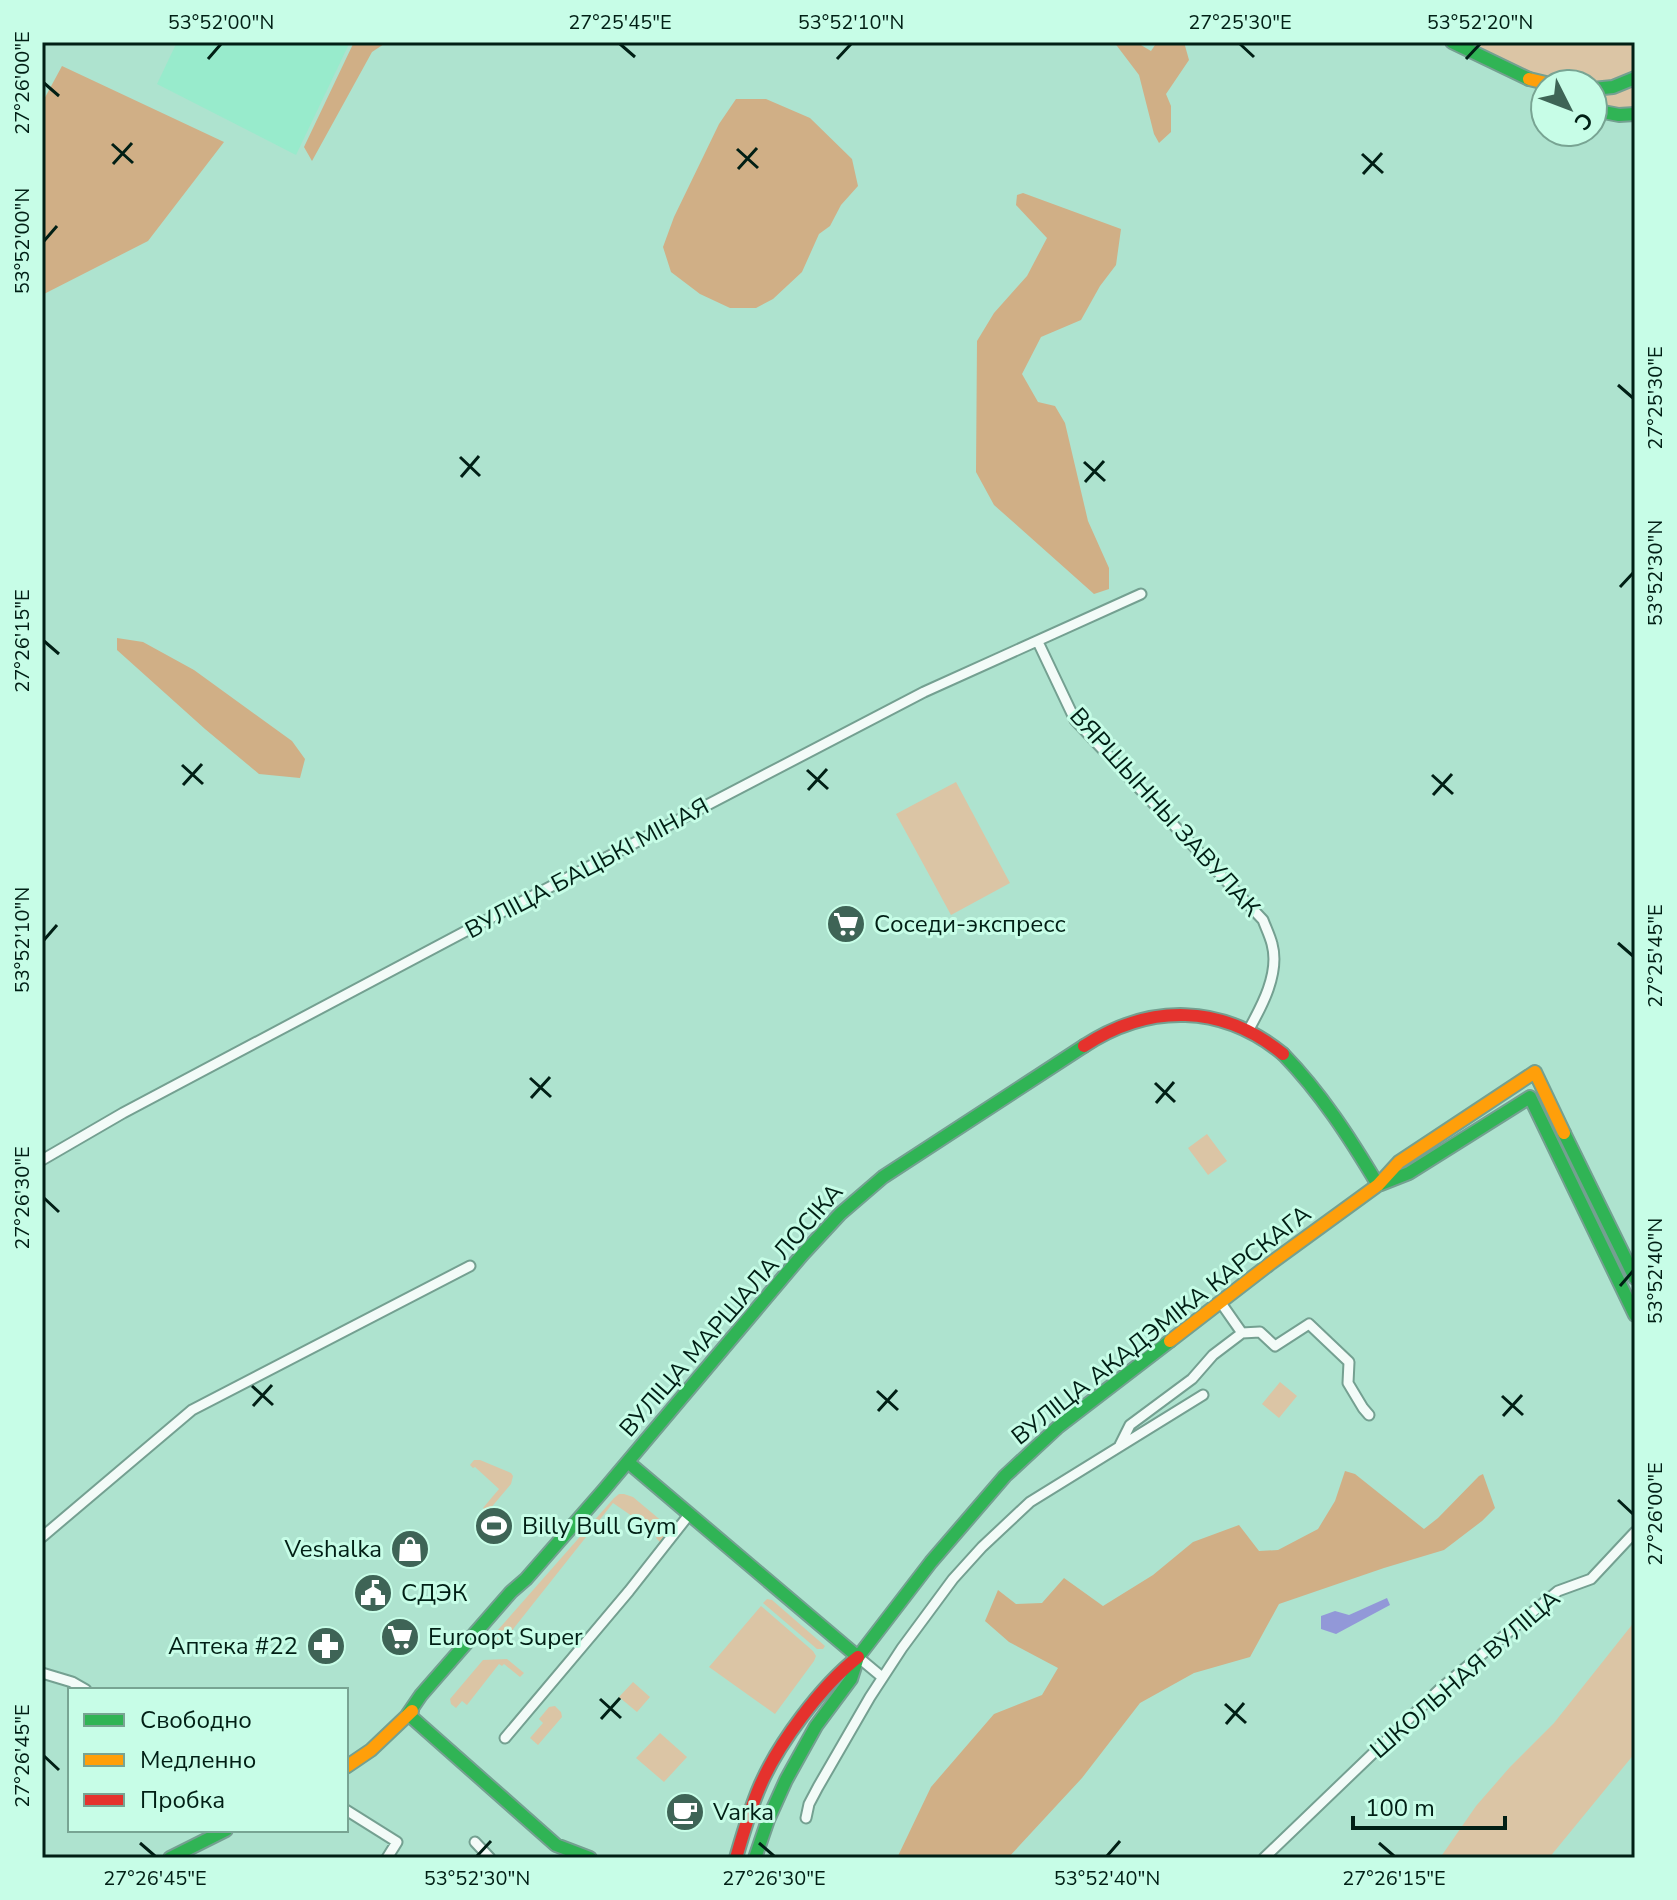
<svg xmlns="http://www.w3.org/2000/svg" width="1677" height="1900" font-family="'Nunito Sans',sans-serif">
  <rect width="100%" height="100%" fill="#aee3cf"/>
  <path fill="#98ebcc" d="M177,42h173l-54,113 -139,-71z"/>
  <path fill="#dbc5a5" d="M1464,42h171v30c-12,3 -24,9 -36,11 -46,8 -95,-22 -135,-41z
    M1635,84v25h-18l-24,-6v-9z
    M956,782l54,101 -59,32 -55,-101z
    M1207,1134l20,27 -19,14 -20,-27z
    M1280,1382l17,14 -18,22 -17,-14z
    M474,1460h6l31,13 2,3 -2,8 -22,26h-3l-3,-2 16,-19 -24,-22 -2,1 -3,-3z
    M624,1494l9,3 37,31 -10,14 -4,-4 2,-4 -45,-31 -115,145 -8,-7 7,-10 117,-133 5,-4z
    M767,1599l5,1 53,46 -2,3h-6l-54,-46z
    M761,1606l52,45 3,5 -2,5 -39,53 -66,-47z
    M1635,1621v132l-86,105h-109l36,-52 34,-39 44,-44z
    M507,1659l17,14 -4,4 -16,-13 -2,2 -3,-2 -32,41 -5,-4 -6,7 -5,-4 -1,-5 33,-39z
    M633,1682l17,15 -13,15 -18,-15z
    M555,1706l6,6 1,5 -24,28 -8,-7 13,-15 -4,-4 10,-12z
    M660,1733l27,24 -23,25 -28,-24z"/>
  <path fill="#d0af86" d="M354,42h33l-15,10 -60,109 -8,-14z
    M1114,42h22l15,9 6,-9h27l5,18 -23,34 5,12v26l-12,11 -5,-9 -15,-59z
    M62,66l162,76 -76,99 -106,54v-192z
    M736,99h30l44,19 42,41 6,27 -17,19 -11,21 -11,8 -17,38 -29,27 -17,9h-26l-30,-14 -29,-22 -8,-25 11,-30 45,-93z
    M1023,193l98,36 -5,36 -16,21 -19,34 -40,17 -19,37 16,28 17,4 10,17 23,98 21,47v21l-15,5 -100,-89 -18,-33 1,-131 17,-28 33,-37 20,-38 -31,-33 1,-10z
    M117,638l26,4 51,28 98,71 13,18 -5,19 -41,-4 -54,-45 -88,-79z
    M1345,1471l10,3 69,55 14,-11 41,-42 4,-2 12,34 -13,13 -38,29 -60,18 -105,36 -29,53 -56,16 -54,30 -58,75 -74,80h-111l34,-71 63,-73 48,-19 16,-27 -49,-26 -24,-21 13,-31 18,14 26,-1 22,-25 39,28 50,-31 40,-33 46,-17 20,26 19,-1 40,-21 17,-28z"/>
  <path fill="#9298d8" d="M1387,1598l3,7 -54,29 -15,-5v-13l14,-5 14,4z"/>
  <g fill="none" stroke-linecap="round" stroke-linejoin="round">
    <defs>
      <path id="street" d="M1038,642l37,78 188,200c3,8 7,16 9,24 8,29 -10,62 -24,87
        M42,1160l81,-47 377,-200 424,-221 217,-98
        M1221,1303l21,30
        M1120,1445l10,-20 62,-46 21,-24 29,-22 18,-1 15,14 34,-22 40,38 -1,21 15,25 6,7
        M42,1537l150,-127 278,-144
        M858,1657l24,20
        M42,1673l30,9 14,8
        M505,1738l124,-147 59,-75
        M346,1810l51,32 -10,16
        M806,1818l3,-14 9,-17 52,-90 32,-49 51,-69 29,-32 48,-45 173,-107
        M475,1842l15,16
        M1264,1858l176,-169 118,-98 33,-12 44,-47"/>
      <path id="fast" d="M1452,42l77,37
        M1593,89l20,-2 22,-9
        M1593,110l26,5 16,-1
        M1283,1054c38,39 67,84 95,131
        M1564,1133l71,145
        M1381,1184l28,-11 121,-76 105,218
        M629,1463l229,194
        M408,1714l13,-19 90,-103 15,-13 77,-88 199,-236 38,-41 43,-37 201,-131
        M408,1714l148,131 34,13
        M170,1858l56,-28
        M755,1858l13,-38 18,-40 30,-54 35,-47 7,-22 73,-95 74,-86 53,-49 112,-86"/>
      <path id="slow" d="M1529,79l21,5
        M1170,1341l101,-78 107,-78 21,-23 136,-90 29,61
        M346,1767l25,-17 41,-39"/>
      <path id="jam" d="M1084,1046c66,-43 138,-42 199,8
        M736,1858c7,-24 14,-49 24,-72 18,-42 61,-100 98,-129"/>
    </defs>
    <use href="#street" stroke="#74a091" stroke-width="13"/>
    <use href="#fast" stroke="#74a091" stroke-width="16"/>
    <use href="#slow" stroke="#74a091" stroke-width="16"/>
    <use href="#jam" stroke="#74a091" stroke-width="16"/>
    <use href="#street" stroke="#f3fbf8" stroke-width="9"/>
    <use href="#fast" stroke="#30b455" stroke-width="12"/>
    <use href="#slow" stroke="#ff9f0a" stroke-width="12"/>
    <use href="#jam" stroke="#e5322d" stroke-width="12"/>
  </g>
  <path fill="none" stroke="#011f15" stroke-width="3" d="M620,44l15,13M1240,44l14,13M208,59l13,-15M837,59l14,-15M1466,59l14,-15M44,83l15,13M112,144l21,19M737,149l21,19M1362,154l21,19M113,164l19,-21M738,169l19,-21M1363,174l19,-21M44,241l13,-15M1618,385l15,13M460,457l20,19M1084,462l21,19M461,477l18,-21M1085,482l19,-21M1620,587l13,-14M44,641l15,13M182,765l21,19M807,770l21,19M1432,775l21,19M183,785l19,-21M808,790l19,-21M1433,795l19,-21M44,940l13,-15M1618,943l15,13M530,1078l21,19M1155,1083l20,19M531,1098l19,-21M1156,1103l18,-21M44,1198l15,14M1620,1286l13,-15M252,1386l21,19M877,1391l21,19M1502,1396l21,19M253,1406l19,-21M878,1411l19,-21M1503,1416l19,-21M1618,1500l15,14M600,1699l21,19M1225,1704l21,19M601,1719l19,-21M1226,1724l18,-21M44,1756l15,14M140,1843l15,13M759,1843l15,13M1379,1843l15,13M477,1856l14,-15M1107,1856l13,-15"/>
  <defs>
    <symbol id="supermarket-disc" viewBox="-11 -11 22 22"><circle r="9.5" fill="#3e6456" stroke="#c7fde7"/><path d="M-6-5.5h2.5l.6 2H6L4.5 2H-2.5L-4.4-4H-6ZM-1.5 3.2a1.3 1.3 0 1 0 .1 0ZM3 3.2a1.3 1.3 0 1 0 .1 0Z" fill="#fff"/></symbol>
    <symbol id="stadium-disc" viewBox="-11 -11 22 22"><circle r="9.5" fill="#3e6456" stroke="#c7fde7"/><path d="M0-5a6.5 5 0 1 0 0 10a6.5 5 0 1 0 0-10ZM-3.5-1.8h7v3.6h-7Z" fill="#fff"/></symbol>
    <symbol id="shop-disc" viewBox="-11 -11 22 22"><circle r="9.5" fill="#3e6456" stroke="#c7fde7"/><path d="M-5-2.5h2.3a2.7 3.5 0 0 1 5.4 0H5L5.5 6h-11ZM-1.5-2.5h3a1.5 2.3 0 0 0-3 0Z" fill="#fff"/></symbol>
    <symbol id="civic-disc" viewBox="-11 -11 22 22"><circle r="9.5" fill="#3e6456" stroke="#c7fde7"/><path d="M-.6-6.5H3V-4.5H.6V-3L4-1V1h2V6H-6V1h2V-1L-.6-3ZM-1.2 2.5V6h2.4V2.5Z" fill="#fff"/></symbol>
    <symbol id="pharmacy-disc" viewBox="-11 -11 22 22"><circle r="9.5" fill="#3e6456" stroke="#c7fde7"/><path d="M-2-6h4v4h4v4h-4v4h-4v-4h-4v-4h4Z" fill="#fff"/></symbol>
    <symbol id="cafe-disc" viewBox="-11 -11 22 22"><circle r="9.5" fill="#3e6456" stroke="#c7fde7"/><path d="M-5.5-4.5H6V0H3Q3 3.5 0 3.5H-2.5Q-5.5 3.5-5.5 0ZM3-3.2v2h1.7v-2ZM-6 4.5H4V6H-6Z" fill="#fff"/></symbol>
  </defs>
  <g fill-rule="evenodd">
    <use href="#supermarket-disc" x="824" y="902" width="44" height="44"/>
    <use href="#stadium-disc" x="472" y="1504" width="44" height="44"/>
    <use href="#shop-disc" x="388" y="1527" width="44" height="44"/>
    <use href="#civic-disc" x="351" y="1571" width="44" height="44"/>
    <use href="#supermarket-disc" x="378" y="1615" width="44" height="44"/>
    <use href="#pharmacy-disc" x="304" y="1624" width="44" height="44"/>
    <use href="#cafe-disc" x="663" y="1790" width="44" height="44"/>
  </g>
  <g text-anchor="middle" stroke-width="6" stroke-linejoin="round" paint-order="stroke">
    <g font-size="24" fill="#011f15" stroke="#c7fde7">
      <text transform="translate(1165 812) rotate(48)" y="8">ВЯРШЫННЫ ЗАВУЛАК</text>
      <text transform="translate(587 868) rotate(-28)" y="8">ВУЛІЦА БАЦЬКІ МІНАЯ</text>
      <text transform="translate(731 1310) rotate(-49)" y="8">ВУЛІЦА МАРШАЛА ЛОСІКА</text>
      <text transform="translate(1161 1325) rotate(-38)" y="8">ВУЛІЦА АКАДЭМІКА КАРСКАГА</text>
      <text transform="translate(1465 1674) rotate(-41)" y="8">ШКОЛЬНАЯ ВУЛІЦА</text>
    </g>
    <g font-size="24" fill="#011f15" stroke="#c7fde7" text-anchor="start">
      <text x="874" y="932">Соседи-экспресс</text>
      <text x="522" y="1534">Billy Bull Gym</text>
      <text x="382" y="1557" text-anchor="end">Veshalka</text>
      <text x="401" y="1601">СДЭК</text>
      <text x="428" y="1645">Euroopt Super</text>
      <text x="298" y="1654" text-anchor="end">Аптека #22</text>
      <text x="713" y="1820">Varka</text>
    </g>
  </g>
  <rect width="1677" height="1900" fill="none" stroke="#c7fde7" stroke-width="88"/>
  <rect x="68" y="1688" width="280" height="144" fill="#c7fde7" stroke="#78a493" stroke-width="2"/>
  <rect x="84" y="1714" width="40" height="12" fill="#30b455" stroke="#78a493" stroke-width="2"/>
  <text x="140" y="1728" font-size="24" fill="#011f15">Свободно</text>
  <rect x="84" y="1754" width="40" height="12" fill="#ff9f0a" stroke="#78a493" stroke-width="2"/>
  <text x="140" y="1768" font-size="24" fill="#011f15">Медленно</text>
  <rect x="84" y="1794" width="40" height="12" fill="#e5322d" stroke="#78a493" stroke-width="2"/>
  <text x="140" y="1808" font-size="24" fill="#011f15">Пробка</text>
  <g transform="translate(1569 108) rotate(132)"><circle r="38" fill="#c7fde7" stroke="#78a493" stroke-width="2"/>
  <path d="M0-6L14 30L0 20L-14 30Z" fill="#3e6456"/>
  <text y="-12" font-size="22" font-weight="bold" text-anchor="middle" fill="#011f15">С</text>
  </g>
  <path d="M1353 1816v12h152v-12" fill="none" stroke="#011f15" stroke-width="4"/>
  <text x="1365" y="1816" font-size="24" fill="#011f15" stroke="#c7fde7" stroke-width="6" paint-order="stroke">100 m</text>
  <rect x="44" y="44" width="1589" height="1812" fill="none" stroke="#011f15" stroke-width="3"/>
  <g font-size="20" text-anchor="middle" fill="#011f15">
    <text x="221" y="29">53°52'00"N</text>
    <text x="620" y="29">27°25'45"E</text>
    <text x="851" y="29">53°52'10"N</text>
    <text x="1240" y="29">27°25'30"E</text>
    <text x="1480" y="29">53°52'20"N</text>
    <text transform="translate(22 83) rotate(-90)" y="7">27°26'00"E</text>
    <text transform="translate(22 241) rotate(-90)" y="7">53°52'00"N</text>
    <text transform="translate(1655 398) rotate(-90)" y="7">27°25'30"E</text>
    <text transform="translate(1655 573) rotate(-90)" y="7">53°52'30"N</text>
    <text transform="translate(22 641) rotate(-90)" y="7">27°26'15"E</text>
    <text transform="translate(22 940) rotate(-90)" y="7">53°52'10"N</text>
    <text transform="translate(1655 956) rotate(-90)" y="7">27°25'45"E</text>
    <text transform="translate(22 1198) rotate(-90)" y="7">27°26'30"E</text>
    <text transform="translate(1655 1271) rotate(-90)" y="7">53°52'40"N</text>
    <text transform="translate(1655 1514) rotate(-90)" y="7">27°26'00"E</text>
    <text transform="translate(22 1756) rotate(-90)" y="7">27°26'45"E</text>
    <text x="155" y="1885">27°26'45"E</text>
    <text x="477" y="1885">53°52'30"N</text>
    <text x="774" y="1885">27°26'30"E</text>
    <text x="1107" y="1885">53°52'40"N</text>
    <text x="1394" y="1885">27°26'15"E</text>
  </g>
</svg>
